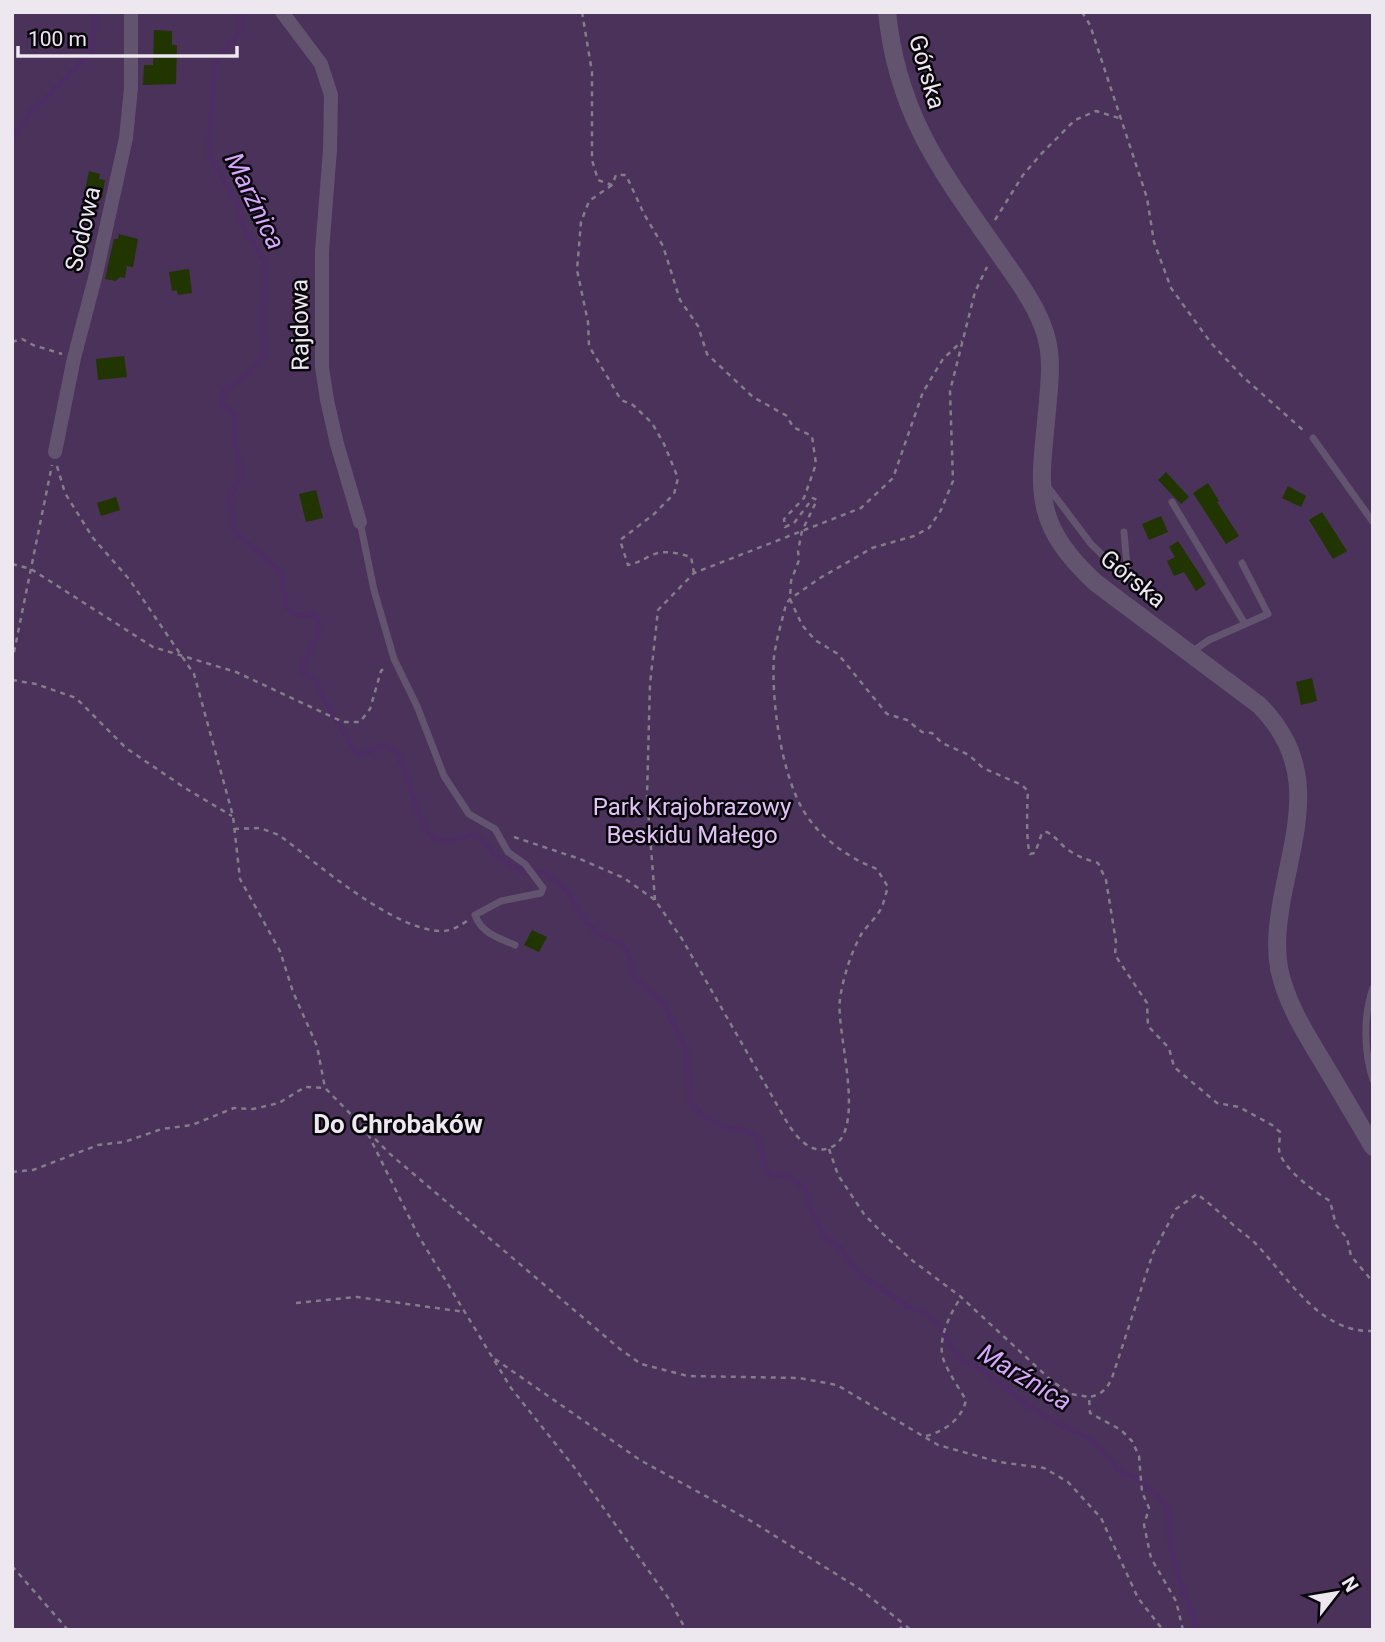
<svg xmlns="http://www.w3.org/2000/svg" width="1385" height="1642" font-family="Roboto,sans-serif">
  <rect width="100%" height="100%" fill="#201a25"/>
  <path fill="#4a325a" d="M12,12h1361v1618h-1361z"/>
  <g fill="none" stroke-linecap="round" stroke-linejoin="round">
    <path stroke="#4e2c65" stroke-width="4.5" d="M238,12l4,16 -28,38 -5,90 29,47 3,21 25,39 -3,50 1,42 -15,19 -26,17 -1,14 14,11 -2,23 8,33 -12,25 5,35 46,40 5,34 8,9 18,-1 6,5 1,13 -13,27 -4,14 12,5 16,33 24,38 5,5c12,-1 19,-11 31,-6 22,7 21,93 56,93 8,0 18,-5 26,-6 12,4 13,10 21,18 3,4 30,20 35,20 5,1 12,-1 17,-1l22,19 20,32 13,12 22,9 5,5 7,29 29,25 24,49 3,50 11,13 26,13 15,1 15,8 10,36 24,5 14,10 3,15 17,34 14,9 20,28 50,33 19,7 14,15 19,31 17,7 51,39 32,19 19,7 17,13 24,28 14,4 24,20 8,10 3,13v23l5,24 23,63
      M12,140l18,-27 62,-61 4,-40"/>
  </g>
  <path fill="#213500" d="M154,30l18,1v14h5l-1,39 -33,1 1,-20h9z
    M89,171l11,3 -1,5 6,1 -3,18 -18,-3z
    M119,234l19,5 -5,28 -6,-1 -2,12 -5,-1 -4,4 -11,-2 9,-40h4z
    M189,269l3,24 -14,2 -1,-5 -5,1 -3,-19z
    M124,356l3,21 -29,3 -2,-21z
    M1166,472l23,25 -8,7 -23,-24z
    M1208,483l11,18 -2,1 22,34 -13,8 -33,-51z
    M1288,486l18,10 -5,11 -19,-9z
    M316,490l7,28 -17,4 -7,-28z
    M116,497l4,13 -19,6 -4,-13z
    M1322,512l25,39 -14,8 -24,-39z
    M1161,516l7,16 -19,8 -7,-16z
    M1178,541l28,43 -10,7 -12,-19 -10,4 -7,-15 8,-4 -6,-10z
    M1312,678l5,23 -16,4 -5,-23z
    M532,930l15,7 -8,15 -15,-7z"/>
  <g fill="none" stroke-linecap="round" stroke-linejoin="round">
    <path stroke="#827d86" stroke-width="2.5" stroke-dasharray="5 5" stroke-linecap="butt" d="M582,12l10,60v88l6,20 14,5 4,-10h10l18,39 19,32 17,54 18,26 9,28 46,43 34,19 6,11 19,9 4,28 -12,34 -20,21 1,8 9,-4 19,-25 4,2 -15,31 -4,20 1,9 -8,21 -1,18 12,26 13,15 23,14 49,60 20,6 15,12 10,1 10,10 27,12 14,13 39,17 6,6c-1,13 -2,53 2,63l5,-1 7,-20 5,-1c11,6 13,13 23,19 8,6 18,9 28,12l8,17 10,62 -1,13 32,48 1,23 21,22 5,19 43,36 22,4 33,18 8,7c0,5 -1,11 -1,17 1,18 36,43 51,52l6,24 11,13 4,18 22,26
      M1082,12l8,13 57,173 7,44 17,46 40,55 31,33 62,55
      M612,185l-23,16 -8,21 -4,48 11,52 1,24 32,54 12,5 19,18 12,21 14,34 -4,16 -21,21 -33,25 8,25c9,-2 14,-5 22,-9 14,-7 27,-3 41,1l3,16
      M995,220l28,-45 19,-22 33,-33 21,-9 26,8
      M12,342l10,-3 11,6 29,9
      M57,466l8,27 28,45 36,41 65,95 39,142 7,63 40,72 13,41 24,54 8,42 65,66 230,195 21,15 47,12 111,2 38,7 101,60 61,17 45,6 24,14 33,36 37,80 25,32
      M12,564l19,5 122,78 83,25 107,50h17l10,-13 11,-38 5,-5
      M12,662l40,-197
      M12,680l24,4 40,14 50,50 59,40 47,28
      M234,829l26,-1 19,7c39,29 115,96 163,96 10,0 17,-5 25,-10
      M514,837l66,22 44,19 31,22 27,39 106,185c8,12 21,29 38,25 45,-10 9,-117 14,-150 3,-21 11,-47 22,-66 5,-7 12,-13 17,-21 5,-7 6,-17 9,-25l-11,-18c-29,-11 -58,-32 -74,-59 -22,-38 -32,-110 -29,-153 2,-17 8,-36 12,-53l4,-5 30,-21 52,-30 42,-12 15,-8 12,-18 12,-29 -3,-90 25,-99 12,-25
      M655,900l-8,-104 3,-112 8,-74 36,-37 167,-65 32,-30 30,-86 20,-33 19,-18
      M368,1134l50,101 93,153 63,79 95,132 17,31
      M829,1149l9,26 26,39 19,20 30,27 48,36 92,85 18,12 18,3
      M12,1172l21,-2 65,-25 26,-3 38,-13 30,-4 42,-17 19,1 26,-6 26,-16 20,1
      M296,1303l61,-6 108,15
      M495,1359l145,101 111,61 109,68 45,36
      M926,1436c19,-5 36,-17 40,-36 -7,-12 -17,-26 -22,-39 -8,-20 6,-47 17,-64
      M12,1566l56,64
      M898,1630l7,-5 6,5
      M1183,1630l-7,-29 -25,-43 -7,-33 5,-17 -7,-16 -3,-36 -7,-15 -11,-11 -31,-17 -1,-16c12,-2 18,-8 23,-19l41,-125 23,-44 21,-15c12,9 22,18 33,28 8,8 17,13 25,21 33,34 64,90 118,88"/>
    <path stroke="#62536e" stroke-width="7" d="M1313,438l60,84
      M1045,483l46,61 26,25 41,31
      M1172,502l73,122
      M360,522l14,68 20,69 23,47 27,70 25,38 26,15 13,23 17,12 18,24 -2,5 -40,8 -26,14c7,19 24,23 40,30
      M1124,532l4,46
      M1190,653l19,-13 59,-26 -26,-51
      M1373,988c-10,28 -9,64 0,92"/>
    <path stroke="#62536e" stroke-width="14" d="M282,12l39,52 10,31 -1,55 -8,101v116l5,33 10,44 23,78
      M55,452l19,-94 22,-84 30,-136 5,-50v-76"/>
    <path stroke="#62536e" stroke-width="18" d="M887,12c10,99 51,155 106,233 19,28 44,59 53,91 6,21 4,43 2,64 -7,84 -21,120 48,183l163,122c60,60 37,120 23,194 -4,23 -7,46 -3,69 7,35 27,66 45,96 17,28 33,56 49,83"/>
  </g>
  <g text-anchor="middle" stroke-width="5" stroke-linejoin="round" paint-order="stroke">
    <g font-size="24" fill="#ede8f0" stroke="#08060a">
      <text transform="translate(927 72) rotate(74)" y="8">Górska</text>
      <text transform="translate(83 229) rotate(-77)" y="8">Sodowa</text>
      <text transform="translate(300 325) rotate(-91)" y="8">Rajdowa</text>
      <text transform="translate(1133 579) rotate(39)" y="8">Górska</text>
    </g>
    <g font-size="24" fill="#e1c3f8" stroke="#08060a">
      <text x="692" y="815">Park Krajobrazowy<tspan x="692" dy="28">Beskidu Małego</tspan></text>
    </g>
    <g font-size="26" font-style="italic" fill="#d8a6fe" stroke="#08060a">
      <text transform="translate(255 201) rotate(64)" y="9">Marźnica</text>
      <text transform="translate(1025 1377) rotate(31)" y="9">Marźnica</text>
    </g>
    <g font-size="26" font-weight="bold" fill="#ede8f0" stroke="#08060a">
      <text x="398" y="1133">Do Chrobaków</text>
    </g>
  </g>
  <rect width="1385" height="1642" fill="none" stroke="#ede8f0" stroke-width="28"/>
  <g transform="translate(1336 1593) rotate(59)" stroke="#08060a" stroke-width="5" paint-order="stroke">
  <path d="M0-5L12 26L0 18L-12 26Z" fill="#ede8f0"/>
  <text y="-10" font-size="19" font-weight="bold" text-anchor="middle" fill="#ede8f0">N</text>
  </g>
  <path d="M18 46v10h219v-10" fill="none" stroke="#ede8f0" stroke-width="3.5"/>
  <text x="28" y="46" font-size="21" fill="#ede8f0" stroke="#08060a" stroke-width="5" paint-order="stroke">100 m</text>
</svg>
